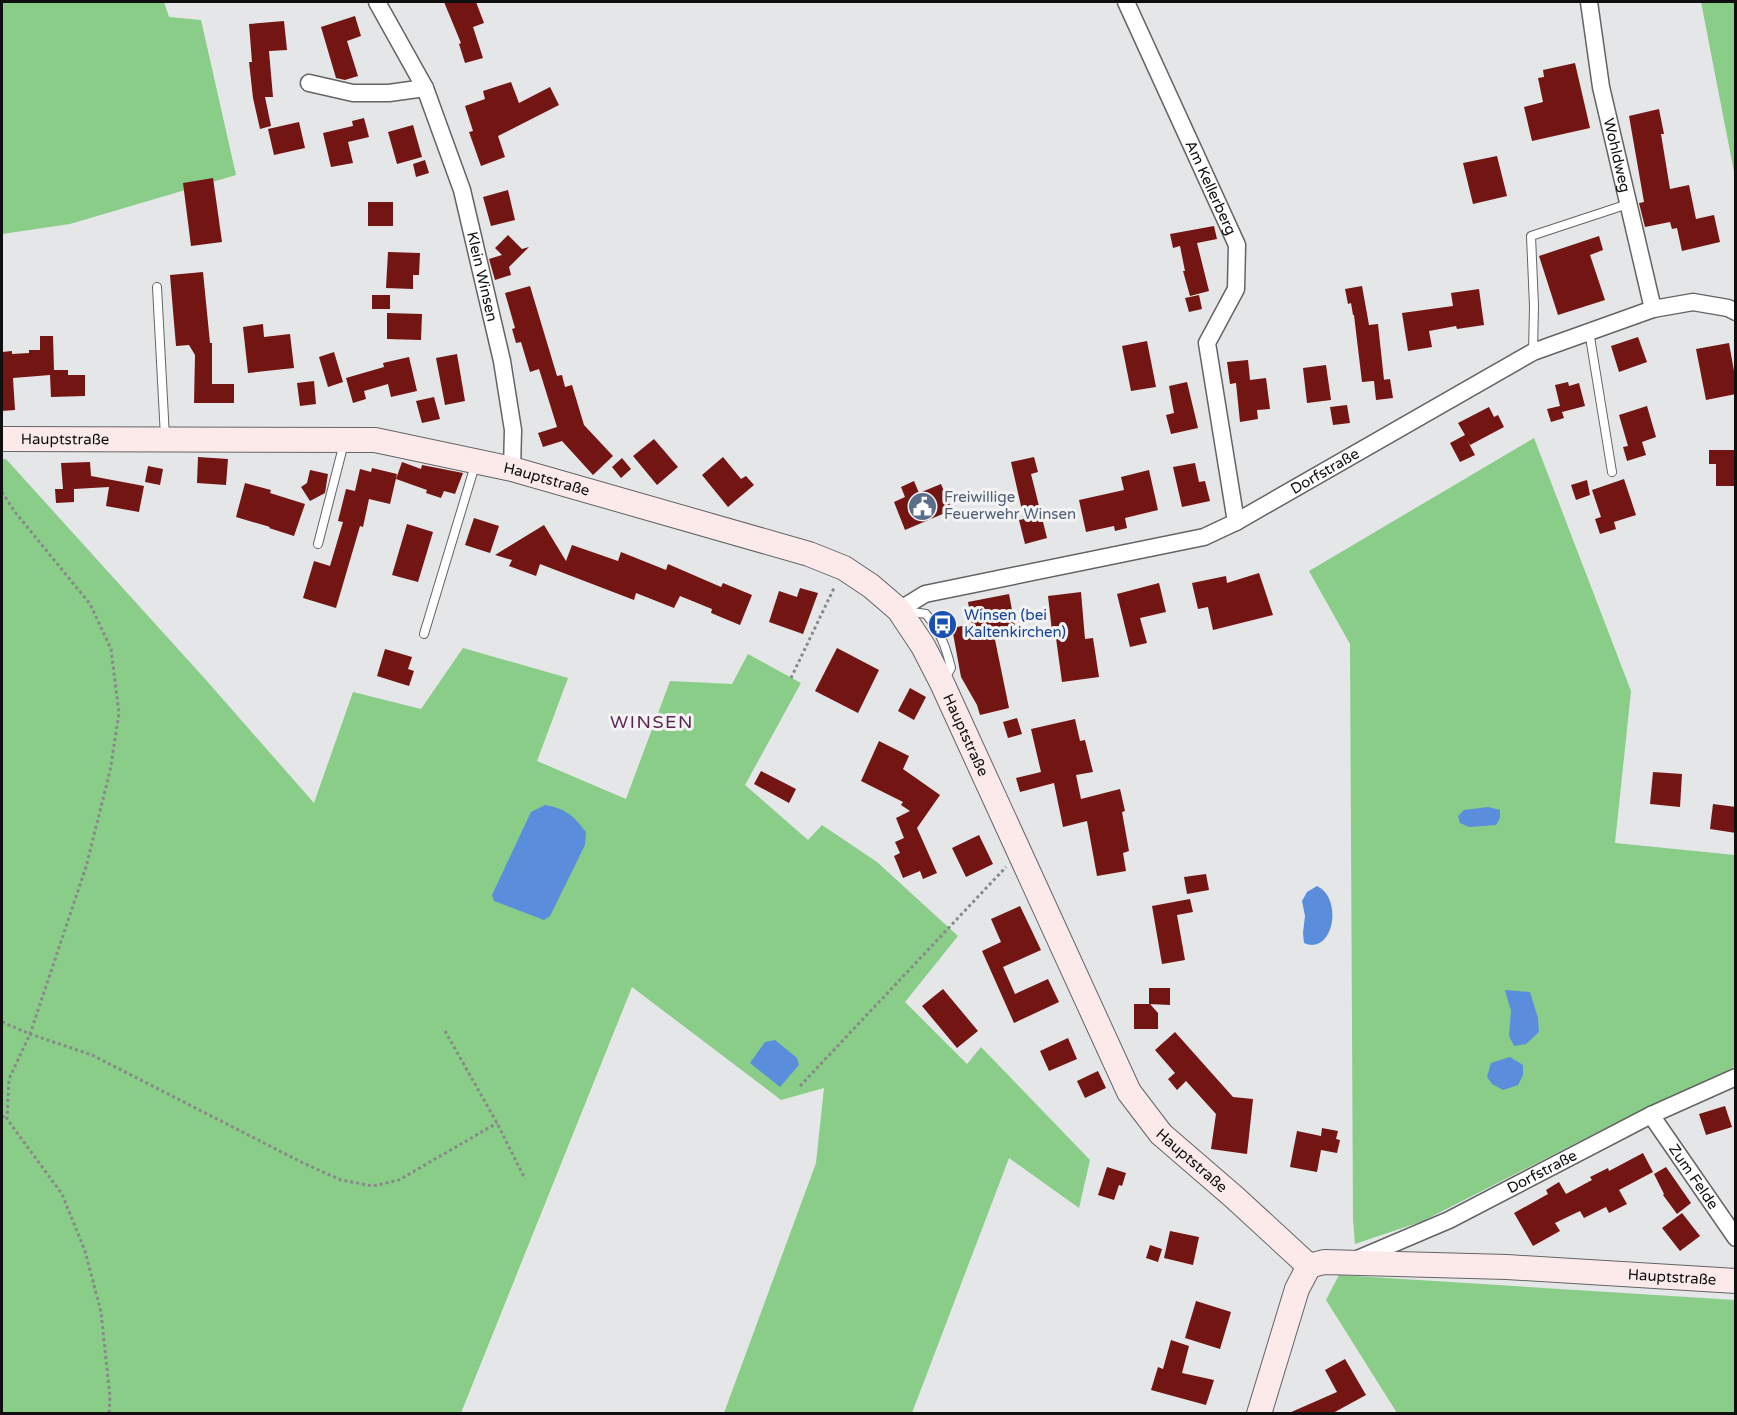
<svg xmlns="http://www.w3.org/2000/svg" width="1737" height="1415" font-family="'Varela Round',sans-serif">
  <rect width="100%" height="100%" fill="#e5e6e7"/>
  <path fill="#89cd89" d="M2,2h162l5,15 32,3 35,155 -166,49 -68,10z
    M1701,2h34v175z
    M1534,438l97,253 -16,152 120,12v211l-27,17 -65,26 -220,112 -68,23 -2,-25 -3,-575 -41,-73z
    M2,459h4l200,221 108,123 39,-111 68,17 42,-61 105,30 -31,83 89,38 44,-118 62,3 16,-30 53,29 -56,102 63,55 14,-15 55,37 81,74 -53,66 62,62 14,-17 109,113 -11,48 -70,-50 -97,255h-188l92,-250 8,-75 -43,12 -149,-113 -171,426h-459z
    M1339,1275l396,25v113h-338l-71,-113z"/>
  <path fill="#5a8ddb" d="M545,805c21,4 28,10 41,27l-1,13 -35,71 -6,4 -50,-19 -2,-6 39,-83z
    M1488,807l12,3v8l-4,7 -27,2 -9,-4 -2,-7 6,-6z
    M1317,886c27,13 16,70 -13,57l-1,-10 2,-17 -3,-15 5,-9z
    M1505,990l25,2 8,26 1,14 -13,12 -12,2 -5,-10 2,-25z
    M775,1040l22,18 2,7 -19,22 -30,-24 15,-21z
    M1510,1057l13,8v10l-5,10 -15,5 -11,-6 -5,-7 4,-14z"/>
  <path fill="#731513" d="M444,2h32l8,21 -11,4 10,31 -18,5 -6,-19 2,-1z
    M355,16l6,20 -14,5 11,35 -13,4 -9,-2 -15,-51z
    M284,21l3,29 -18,1 4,46h-8l6,29 -11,3 -7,-31 -4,-36h3l-3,-38z
    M1575,63l15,65 -58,13 -8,-34 19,-5 -5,-24 6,-1 -1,-7z
    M511,82l8,21 31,-16 9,18 -61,31 7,21 -24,9 -12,-34 4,-1 -8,-25 20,-7 -2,-8z
    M1659,109l5,25h-3l9,55 19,-4 7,34 18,-4 6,27 -38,9 -5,-23 -5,1 -2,-7 -25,5 -6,-24 5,-1 -15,-86z
    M364,118l5,19 -21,5 5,21 -22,4 -8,-34 30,-7 -1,-5z
    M299,122l6,26 -31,7 -6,-26z
    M413,125l9,32 -25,7 -9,-32z
    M1497,156l10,40 -34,8 -10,-41z
    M425,160l4,13 -13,4 -3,-13z
    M213,178l9,64 -31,4 -8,-63z
    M508,190l7,30 -24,6 -8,-29z
    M368,202h25v24h-25z
    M1214,226l3,13 -20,4 12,48 -19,5 -7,-25h2l-5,-25 -7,2 -3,-14z
    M508,235l14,14 7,-2 -20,20 2,8 -16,5 -6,-21 13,-4 -7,-7z
    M1599,236l4,14 -13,5 15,45 -47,15 -19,-59z
    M388,252l32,1 -1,22h-6v14l-27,-1z
    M203,272l7,71h2v41h22v19h-40l1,-48 -6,-10 -13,1 -6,-71z
    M530,286l27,90 5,-1 3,12 7,-2 12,40 29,31 -20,19 -31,-34 -19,6 -5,-14 19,-6 -18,-58 -9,3 -9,-30 -5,1 -4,-14 3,-1 -10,-35z
    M1362,286l7,39 9,-1 6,56 -22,2 -8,-67h-1l-2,-12 -3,1 -3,-15z
    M1479,289l5,36 -27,4 -1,-3 -27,5 3,16 -24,4 -6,-38 51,-7 -2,-13z
    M372,295h18v14h-18z
    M1199,295l3,14 -13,3 -4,-14z
    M387,313l35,1 -1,26 -34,-1z
    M263,324l1,13 26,-3 4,34 -46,5 -5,-46z
    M40,336h13l1,34h14v5h17v21l-34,1 -1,-22 -37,3 2,32 -13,1v-59l10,-1v3l17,-1v-3h11z
    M1638,337l9,25 -28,10 -8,-26z
    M1147,341l9,46 -25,4 -9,-45z
    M1729,343l5,28 2,-1v24l-30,6 -10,-51z
    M334,352l9,30 -15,5 -9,-30z
    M457,354l8,47 -20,4 -9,-47z
    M409,357l8,34 -26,6 -3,-13 -24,7 2,8 -13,4 -7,-25 38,-11 -1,-4z
    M1248,360l2,20 16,-2 4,31 -13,1 1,9 -18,3 -4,-39 -6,1 -3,-22z
    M1326,365l5,35 -24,3 -4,-35z
    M1390,379l3,19 -17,2 -2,-19z
    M314,381l2,23 -16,2 -3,-23z
    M1187,382l11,46 -27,6 -5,-19 8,-2 -5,-27z
    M1568,382l1,4 10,-3 6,23 -23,6 2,6 -13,4 -4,-13 13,-3 -5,-21z
    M434,397l6,22 -18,4 -6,-22z
    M1347,405l3,18 -17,2 -3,-18z
    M1647,406l9,31 -14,5 4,13 -19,6 -4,-14 5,-1 -9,-31z
    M1489,407l5,10 4,-2 6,12 -34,18 -3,-5 8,15 -15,7 -10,-19 15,-8 -7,-12z
    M654,439l24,28 -21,18 -24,-29z
    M1709,450h27v36h-20v-22h-7z
    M198,457l30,2 -2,26 -29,-2z
    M723,457l18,22 5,-3 8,9 -26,22 -26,-32z
    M1034,457l4,15 -7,2 16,64 -22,6 -6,-24 5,-1 -13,-57z
    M622,458l9,11 -10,9 -9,-11z
    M90,462l1,14 53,10 -5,26 -33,-6 3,-19 -35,2v13l-18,1 -1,-14h8l-2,-26z
    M402,462l19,7 1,-4 41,8 -8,21 -11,-3 -3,7 -15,-5 1,-3 -31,-11z
    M1195,463l4,19 6,-1 5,20 -28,6 -9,-40z
    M148,466l15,3 -3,16 -15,-3z
    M372,468l25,6 -7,30 -21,-5 -6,28 -3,-1 -24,82 -33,-10 11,-37 16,5 13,-44 -5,-1 8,-32 9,2 5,-22 11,3z
    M310,470l18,4 -3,19 -15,8 -9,-14 6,-4z
    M1149,470l9,40 -33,8 2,10 -12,3 -1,-5 -28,6 -7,-32 45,-10 -3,-13z
    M1624,479l12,36 -22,7 2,7 -16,5 -5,-15 6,-2 -9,-27z
    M1587,480l3,15 -14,5 -5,-15z
    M914,481l5,12 22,-9 11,26 -47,20 -11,-28 11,-5 -4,-10z
    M245,483l26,7 -1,3 35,11 -11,32 -25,-8 1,-1 -34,-10z
    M474,518l25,8 -9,27 -25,-8z
    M407,524l26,8 -15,50 -26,-7z
    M544,525l22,36 6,-16 46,16 3,-9 45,18 2,-6 53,23 2,-4 29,12 -12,30 -29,-12 1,-4 -32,-13 -6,12 -38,-15 -2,7 -94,-36 -4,12 -27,-10 3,-6 -17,-5z
    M1259,573l14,42 -60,15 -5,-23 -10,2 -6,-26 34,-7 1,7z
    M1159,583l7,29 -26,6 7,25 -17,4 -13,-53z
    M800,588l18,5 -15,41 -34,-12 10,-31 18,6z
    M1081,592l4,47 8,-1 6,39 -37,5 -7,-51h-3l-4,-35z
    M1009,594l6,32 -22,4 16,78 -29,7 -3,-10 -16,-28 -9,-49 20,-4 -4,-22z
    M837,648l42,22 -21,43 -43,-22z
    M385,649l27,8 -4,12 6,2 -5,15 -32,-10z
    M910,688l16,9 -12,23 -16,-9z
    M1017,718l5,16 -14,4 -5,-16z
    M1075,719l5,22 5,-1 8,32 -17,3 5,24 39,-10 5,22 -3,1 7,39 -6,2 3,18 -29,5 -10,-55 -24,6 -9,-44 -34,9 -4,-14 25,-6 -10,-43z
    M879,741l30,15 -6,13 37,26 -23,33 20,45 -14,6 -3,-8 -17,7 -9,-22 6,-3 -5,-11 9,-4 -8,-20 14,-7 -9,-6 2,-3 -42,-21z
    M761,771l35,18 -7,14 -35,-19z
    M1653,772l29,2 -2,33 -30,-3z
    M1713,804l23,3v26l-26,-4z
    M979,835l14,29 -27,13 -14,-29z
    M1206,874l3,16 -22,4 -3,-17z
    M1190,899l3,13 -16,3 8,45 -23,4 -10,-58z
    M1020,906l21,44 -38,17 12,27 33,-15 11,23 -45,21 -32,-72 19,-9 -10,-23z
    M1149,988h21v17l-21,-1z
    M943,989l35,42 -21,17 -35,-42z
    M1134,1004h16l8,9v16h-24z
    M1175,1032l58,65 20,2 -6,55 -36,-5 5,-35 -30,-33 -9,9 -9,-11 7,-6 -20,-23z
    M1068,1038l9,21 -28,12 -9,-20z
    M1098,1071l8,17 -21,10 -8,-17z
    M1725,1106l7,21 -26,8 -7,-21z
    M1322,1128l16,3 -2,8 4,1 -3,13 -16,-3 -4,22 -27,-5 7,-36 24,5z
    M1643,1153l10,19 -34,18 8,14 -18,9 -3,-6 -22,11 -4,-7 -25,12 5,8 -27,15 -19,-33 34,-19 -2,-4 13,-8 7,12 26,-14 -2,-3 18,-9 1,3z
    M1107,1167l19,6 -4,13 -3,-1 -5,15 -16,-5z
    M1666,1167l25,36 -14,11 -14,-19 1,-1 -10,-20z
    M1682,1213l18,23 -20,15 -18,-23z
    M1170,1231l29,6 -6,28 -29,-7z
    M1150,1245l12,4 -4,13 -12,-4z
    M1196,1301l35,11 -11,37 -35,-11z
    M1171,1340l18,6 -7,27 32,7 -8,25 -55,-15 7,-23 5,2z
    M1345,1359l21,36 -33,18h-44l48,-21 -12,-22z"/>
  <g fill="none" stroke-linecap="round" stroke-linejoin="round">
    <defs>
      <path id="lane" d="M157,287l8,150
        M1589,331l23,141
        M1533,352l1,-46 -3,-70 97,-32
        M318,544l26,-101
        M906,611l20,3c14,17 20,33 25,54l-7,12
        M424,634l52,-172"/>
      <g id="street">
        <path id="s1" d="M377,2l48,86 37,102 40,171 11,69 -1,39"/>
        <path id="s2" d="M1126,2l111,243 -1,44 -29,54 29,179"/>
        <path id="s3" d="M1589,2l12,85 52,222"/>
        <path d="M309,83l44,10h36l36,-5"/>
        <path id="s4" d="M899,610l26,-16 279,-57 32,-15 297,-170 120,-43 40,-7 35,6 8,4"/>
        <path id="s5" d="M1651,1115l85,123"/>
        <path id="s6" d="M1355,1260l94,-40 202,-105 85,-38"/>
      </g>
      <g id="secondary">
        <path id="s7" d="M2,439l373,1 137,29 297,85 35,14 27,18 28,24 24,36 19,37 187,409 32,42 73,63 75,69"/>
        <path id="s8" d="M1309,1266l15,-4 183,5 229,14"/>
        <path d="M1259,1414l38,-125 12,-23"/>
      </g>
    </defs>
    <use href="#lane" stroke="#646465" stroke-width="10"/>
    <use href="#street" stroke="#646465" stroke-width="19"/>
    <use href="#secondary" stroke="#646465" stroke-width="26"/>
    <path stroke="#888989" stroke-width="3" stroke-dasharray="3 3" stroke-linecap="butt" d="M2,492l13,20 75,92 21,45 8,64 -9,58 -24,96 -56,167 -21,45 -2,40 55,75 23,57 16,61 9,85 -1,17
      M791,678l44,-92
      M2,1022l28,12 62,21 211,108 38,17 32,6 26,-6 98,-57
      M445,1031l52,92 28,56
      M800,1086l206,-219
      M2,1116l5,3"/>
    <use href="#lane" stroke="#fff" stroke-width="8"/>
    <use href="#street" stroke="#fff" stroke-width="16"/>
    <use href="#secondary" stroke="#fceaea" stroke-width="24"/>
  </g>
  <defs>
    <symbol id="civic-disc" viewBox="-11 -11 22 22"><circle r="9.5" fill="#5c6f8a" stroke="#f3f3f4"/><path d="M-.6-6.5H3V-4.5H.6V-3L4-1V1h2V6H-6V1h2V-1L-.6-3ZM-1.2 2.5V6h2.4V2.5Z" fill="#fff"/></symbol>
    <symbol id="bus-disc" viewBox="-11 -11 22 22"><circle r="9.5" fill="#1a4fb4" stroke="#f3f3f4"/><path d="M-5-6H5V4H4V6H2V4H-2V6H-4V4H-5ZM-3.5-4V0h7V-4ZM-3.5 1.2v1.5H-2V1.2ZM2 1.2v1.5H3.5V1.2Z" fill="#fff"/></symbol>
  </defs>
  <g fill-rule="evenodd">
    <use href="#civic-disc" x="906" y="490" width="33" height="33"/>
    <use href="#bus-disc" x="926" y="608" width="33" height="33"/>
  </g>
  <g text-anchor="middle" stroke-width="6" stroke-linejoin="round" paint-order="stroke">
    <g font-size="15" fill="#0f0f0f" stroke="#f3f3f4">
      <text dy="5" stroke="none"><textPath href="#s3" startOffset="156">Wohldweg</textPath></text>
      <text dy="5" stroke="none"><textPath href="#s2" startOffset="204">Am Kellerberg</textPath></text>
      <text dy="5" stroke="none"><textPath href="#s1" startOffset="296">Klein Winsen</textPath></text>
      <text dy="5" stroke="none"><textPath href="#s7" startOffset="63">Hauptstraße</textPath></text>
      <text dy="5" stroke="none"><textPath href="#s4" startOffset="453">Dorfstraße</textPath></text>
      <text dy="5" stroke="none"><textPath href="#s7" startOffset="549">Hauptstraße</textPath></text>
      <text dy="5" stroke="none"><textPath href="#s7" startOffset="1071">Hauptstraße</textPath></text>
      <text dy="5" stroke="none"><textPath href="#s7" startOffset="1557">Hauptstraße</textPath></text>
      <text dy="5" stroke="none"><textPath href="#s6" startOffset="207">Dorfstraße</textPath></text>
      <text dy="5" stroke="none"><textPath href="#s5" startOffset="75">Zum Felde</textPath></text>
      <text dy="5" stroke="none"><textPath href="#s8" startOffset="364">Hauptstraße</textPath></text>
    </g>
    <g font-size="15" fill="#4e5e75" stroke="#f3f3f4" text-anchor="start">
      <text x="944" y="502">Freiwillige<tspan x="944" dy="17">Feuerwehr Winsen</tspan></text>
    </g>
    <g font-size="15" fill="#164399" stroke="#f3f3f4" text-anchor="start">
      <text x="964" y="620">Winsen (bei<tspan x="964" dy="17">Kaltenkirchen)</tspan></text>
    </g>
    <g font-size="18" letter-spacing="1.5" fill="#5b2551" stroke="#f3f3f4">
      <text x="652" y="728">WINSEN</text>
    </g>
  </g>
  <rect width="1737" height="1415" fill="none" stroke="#0f0f0f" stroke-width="6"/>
</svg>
